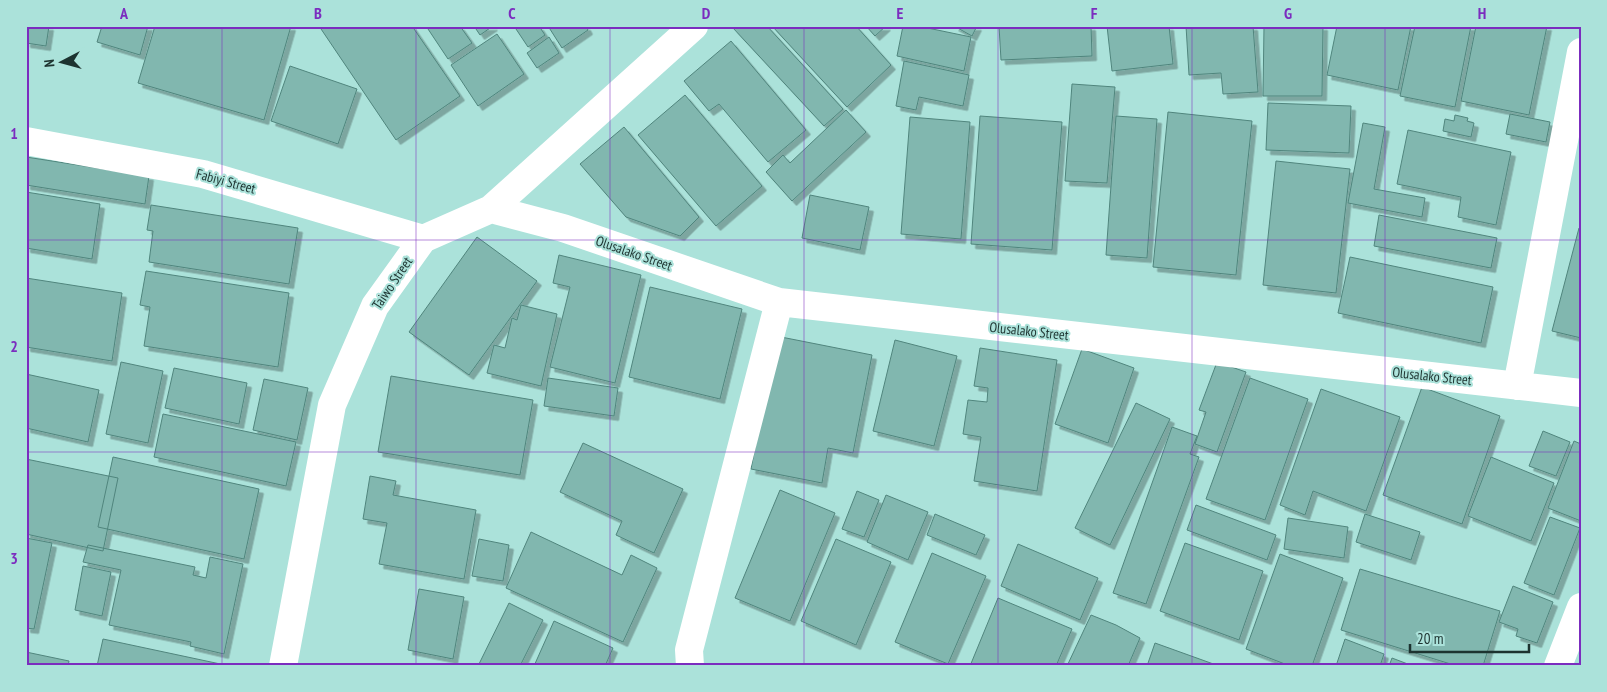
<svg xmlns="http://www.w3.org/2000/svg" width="1607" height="692" font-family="'PT Sans Narrow',sans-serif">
  <defs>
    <filter id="shadow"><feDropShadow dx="4.5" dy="4.5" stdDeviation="0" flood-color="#0004"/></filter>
  </defs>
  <rect width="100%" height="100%" fill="#abe2da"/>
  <path fill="#81b7af" stroke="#50857d" filter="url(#shadow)" d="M26,26h23l-3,20 -20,-3z
    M102,26h46l-8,29 -43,-13z
    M155,26h136l-27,94 -126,-37z
    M319,26h93l48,70 -64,44z
    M426,26h34l12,17 -24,16z
    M474,26h19l-13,9z
    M514,26h25l6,9 -17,12z
    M548,26h38l2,4 -26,18z
    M734,26h33l76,83 -19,17 -91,-98z
    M772,26h84l35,39 -44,42z
    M866,26h20l-11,10z
    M903,26h15l53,11 -7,34 -67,-15z
    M954,26h23l-5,10z
    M999,26h92l1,30 -91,4z
    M1107,26h62l4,38 -61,7z
    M1186,26h67l5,66 -35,2 -2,-21 -32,2z
    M1264,26h59l-1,70h-59z
    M1337,26h74l-13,64 -71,-15z
    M1415,26h56l-16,81 -55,-11z
    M1476,26h71l-18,89 -68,-14z
    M497,34l27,40 -46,32 -27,-41z
    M549,37l10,16 -22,15 -10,-15z
    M731,41l75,89 -38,32 -49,-58 -10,7 -25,-30z
    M904,61l65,14 -6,31 -44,-9 -3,13 -20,-4z
    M290,66l67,23 -19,55 -67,-23z
    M1072,84l43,3 -8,96 -42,-2z
    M685,95l77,91 -46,40 -78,-91z
    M1268,103l83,3 -2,47 -83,-3z
    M846,110l20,22 -74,69 -26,-29 17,-17 7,8z
    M1168,112l84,9 -16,154 -83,-8z
    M1510,114l40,8 -4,20 -40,-8z
    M1455,115l13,3 -1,3 7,2 -3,14 -28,-6 2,-12 9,2z
    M980,116l82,6 -10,128 -81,-6z
    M1116,116l41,3 -10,139 -41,-3z
    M910,117l60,5 -9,117 -60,-5z
    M1363,123l22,4 -11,62 51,9 -3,19 -74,-14z
    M624,127l75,90 -19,19 -54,-19 -46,-53z
    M1408,130l103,22 -15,73 -38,-8 3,-20 -64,-13z
    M26,157l123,19 -4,28 -119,-19z
    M1276,161l74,8 -14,124 -73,-8z
    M26,192l74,12 -8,55 -66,-11z
    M810,195l59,12 -9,43 -58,-12z
    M151,205l147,23 -9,56 -140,-22 4,-31 -6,-1z
    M1379,215l118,23 -6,30 -117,-22z
    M1579,228h2v110l-29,-7z
    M477,237l60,44 -68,94 -60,-43z
    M559,255l82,20 -26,108 -65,-16 20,-80 -17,-4z
    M1350,257l143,30 -12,56 -143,-30z
    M146,271l143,22 -11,74 -134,-21 6,-39 -10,-2z
    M26,278l96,15 -10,68 -86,-14z
    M650,287l92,22 -22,90 -91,-22z
    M521,305l36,9 -16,72 -54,-13 7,-28 11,3 7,-30 5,2z
    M776,336l96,19 -19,98 -25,-5 -6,35 -71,-14z
    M895,340l62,16 -23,90 -61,-15z
    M980,348l77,12 -20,131 -63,-10 7,-44 -18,-3 5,-34 19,2 1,-14 -14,-2z
    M1082,349l52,19 -26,75 -53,-19z
    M121,362l42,9 -15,72 -42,-9z
    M1217,362l29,10 -29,80 -22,-8 11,-32 -7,-2z
    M174,368l73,15 -8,41 -74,-16z
    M26,374l73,16 -11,52 -62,-14z
    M391,376l142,24 -13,75 -142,-23z
    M548,378l70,10 -4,28 -70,-10z
    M1250,378l58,21 -43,121 -59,-21z
    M264,379l44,9 -11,52 -44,-10z
    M1422,387l78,29 -38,108 -79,-29z
    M1321,389l79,28 -34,94 -53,-20 -8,24 -25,-10z
    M1136,403l34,16 -60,126 -35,-17z
    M163,414l133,28 -10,44 -132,-29z
    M1172,427l25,9 -7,18 9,3 -53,147 -33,-11z
    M1543,431l27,11 -14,34 -27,-10z
    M1574,441l7,3v77l-33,-13z
    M583,443l100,46 -29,64 -38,-18 6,-14 -62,-29z
    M113,457l146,32 -15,70 -146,-32z
    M1491,457l63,26 -23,58 -63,-25z
    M26,459l92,19 -15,73 -77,-17z
    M370,476l26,5 -3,14 83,15 -12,69 -85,-15 8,-41 -24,-4z
    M780,490l55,23 -45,108 -55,-23z
    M857,491l22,9 -15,37 -22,-8z
    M886,495l42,17 -20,48 -41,-18z
    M1196,505l80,30 -9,25 -80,-30z
    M935,514l50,21 -9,20 -49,-20z
    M1365,514l55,18 -9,28 -55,-18z
    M1550,517l30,11 -26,67 -30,-12z
    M1288,518l60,9 -4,31 -60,-9z
    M531,532l91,43 9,-20 26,13 -34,74 -117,-54z
    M26,538l26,5 -18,86 -8,-1z
    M479,539l30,6 -6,36 -31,-5z
    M836,539l55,23 -35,83 -55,-24z
    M1185,543l78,28 -24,69 -79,-29z
    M1018,544l80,34 -18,42 -79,-34z
    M88,545l107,22 -2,8 13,3 4,-21 33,7 -19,90 -34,-8 1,-4 -82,-17 12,-55 -38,-8z
    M932,553l54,23 -38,88 -53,-22z
    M1280,554l63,24 -31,88h-22l-44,-17z
    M83,566l28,6 -9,44 -27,-6z
    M1360,569l140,42 -17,55h-26l-116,-36z
    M1513,586l40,16 -16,41 -21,-7 2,-7 -19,-7z
    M419,589l45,8 -11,62 -45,-9z
    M998,598l74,31 -16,37h-86z
    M509,603l34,17 -23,46h-42z
    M1091,615l25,10 24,13 -12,28h-61z
    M554,621l59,27 -8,18h-71z
    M103,639l122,26v1h-128z
    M1345,639l39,15 -4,12h-44z
    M1155,643l64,23h-72z
    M26,652l43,9 -1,5h-42z
    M1392,658l21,8h-24z"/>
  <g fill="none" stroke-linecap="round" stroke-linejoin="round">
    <path stroke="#fff" stroke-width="28" d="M26,141l177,33 220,65
      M491,209l72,19 216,74 802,91
      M1517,386l64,-334
      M283,666l49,-261 43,-99 48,-67 68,-30 203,-183
      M690,666l-1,-16 90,-348
      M1558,666l23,-59"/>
  </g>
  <path fill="none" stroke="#7b2cbf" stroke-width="1" stroke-opacity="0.55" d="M222,26v640M416,26v640M610,26v640M804,26v640M998,26v640M1192,26v640M1385,26v640M26,240h1555M26,452h1555"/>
  <g text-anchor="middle" stroke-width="4" stroke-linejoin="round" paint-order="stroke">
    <g font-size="14" fill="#1d3330" stroke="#abe2da">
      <text transform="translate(226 181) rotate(15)" y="5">Fabiyi Street</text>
      <text transform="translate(634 253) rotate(19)" y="5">Olusalako Street</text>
      <text transform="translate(392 283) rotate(-56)" y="5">Taiwo Street</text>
      <text transform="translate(1029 331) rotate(6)" y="5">Olusalako Street</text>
      <text transform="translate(1432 376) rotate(6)" y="5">Olusalako Street</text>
    </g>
  </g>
  <rect width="1607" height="692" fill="none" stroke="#abe2da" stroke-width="55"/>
  <g transform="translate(62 62) rotate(264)" stroke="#abe2da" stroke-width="4" paint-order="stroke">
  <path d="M0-4L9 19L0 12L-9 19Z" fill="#1d3330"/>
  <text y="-8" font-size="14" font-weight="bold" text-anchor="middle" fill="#1d3330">N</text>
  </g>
  <path d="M1410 644v8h119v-8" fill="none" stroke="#1d3330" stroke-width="2.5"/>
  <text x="1417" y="644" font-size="15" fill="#1d3330" stroke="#abe2da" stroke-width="4" paint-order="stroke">20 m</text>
  <rect x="28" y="28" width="1552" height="636" fill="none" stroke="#7b2cbf" stroke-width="2"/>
  <g font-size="16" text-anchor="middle" font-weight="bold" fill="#7b2cbf">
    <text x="124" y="19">A</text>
    <text x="318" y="19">B</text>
    <text x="512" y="19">C</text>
    <text x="706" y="19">D</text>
    <text x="900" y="19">E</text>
    <text x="1094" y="19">F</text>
    <text x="1288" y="19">G</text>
    <text x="1482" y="19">H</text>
    <text x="14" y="139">1</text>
    <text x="14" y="352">2</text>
    <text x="14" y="564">3</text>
  </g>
</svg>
